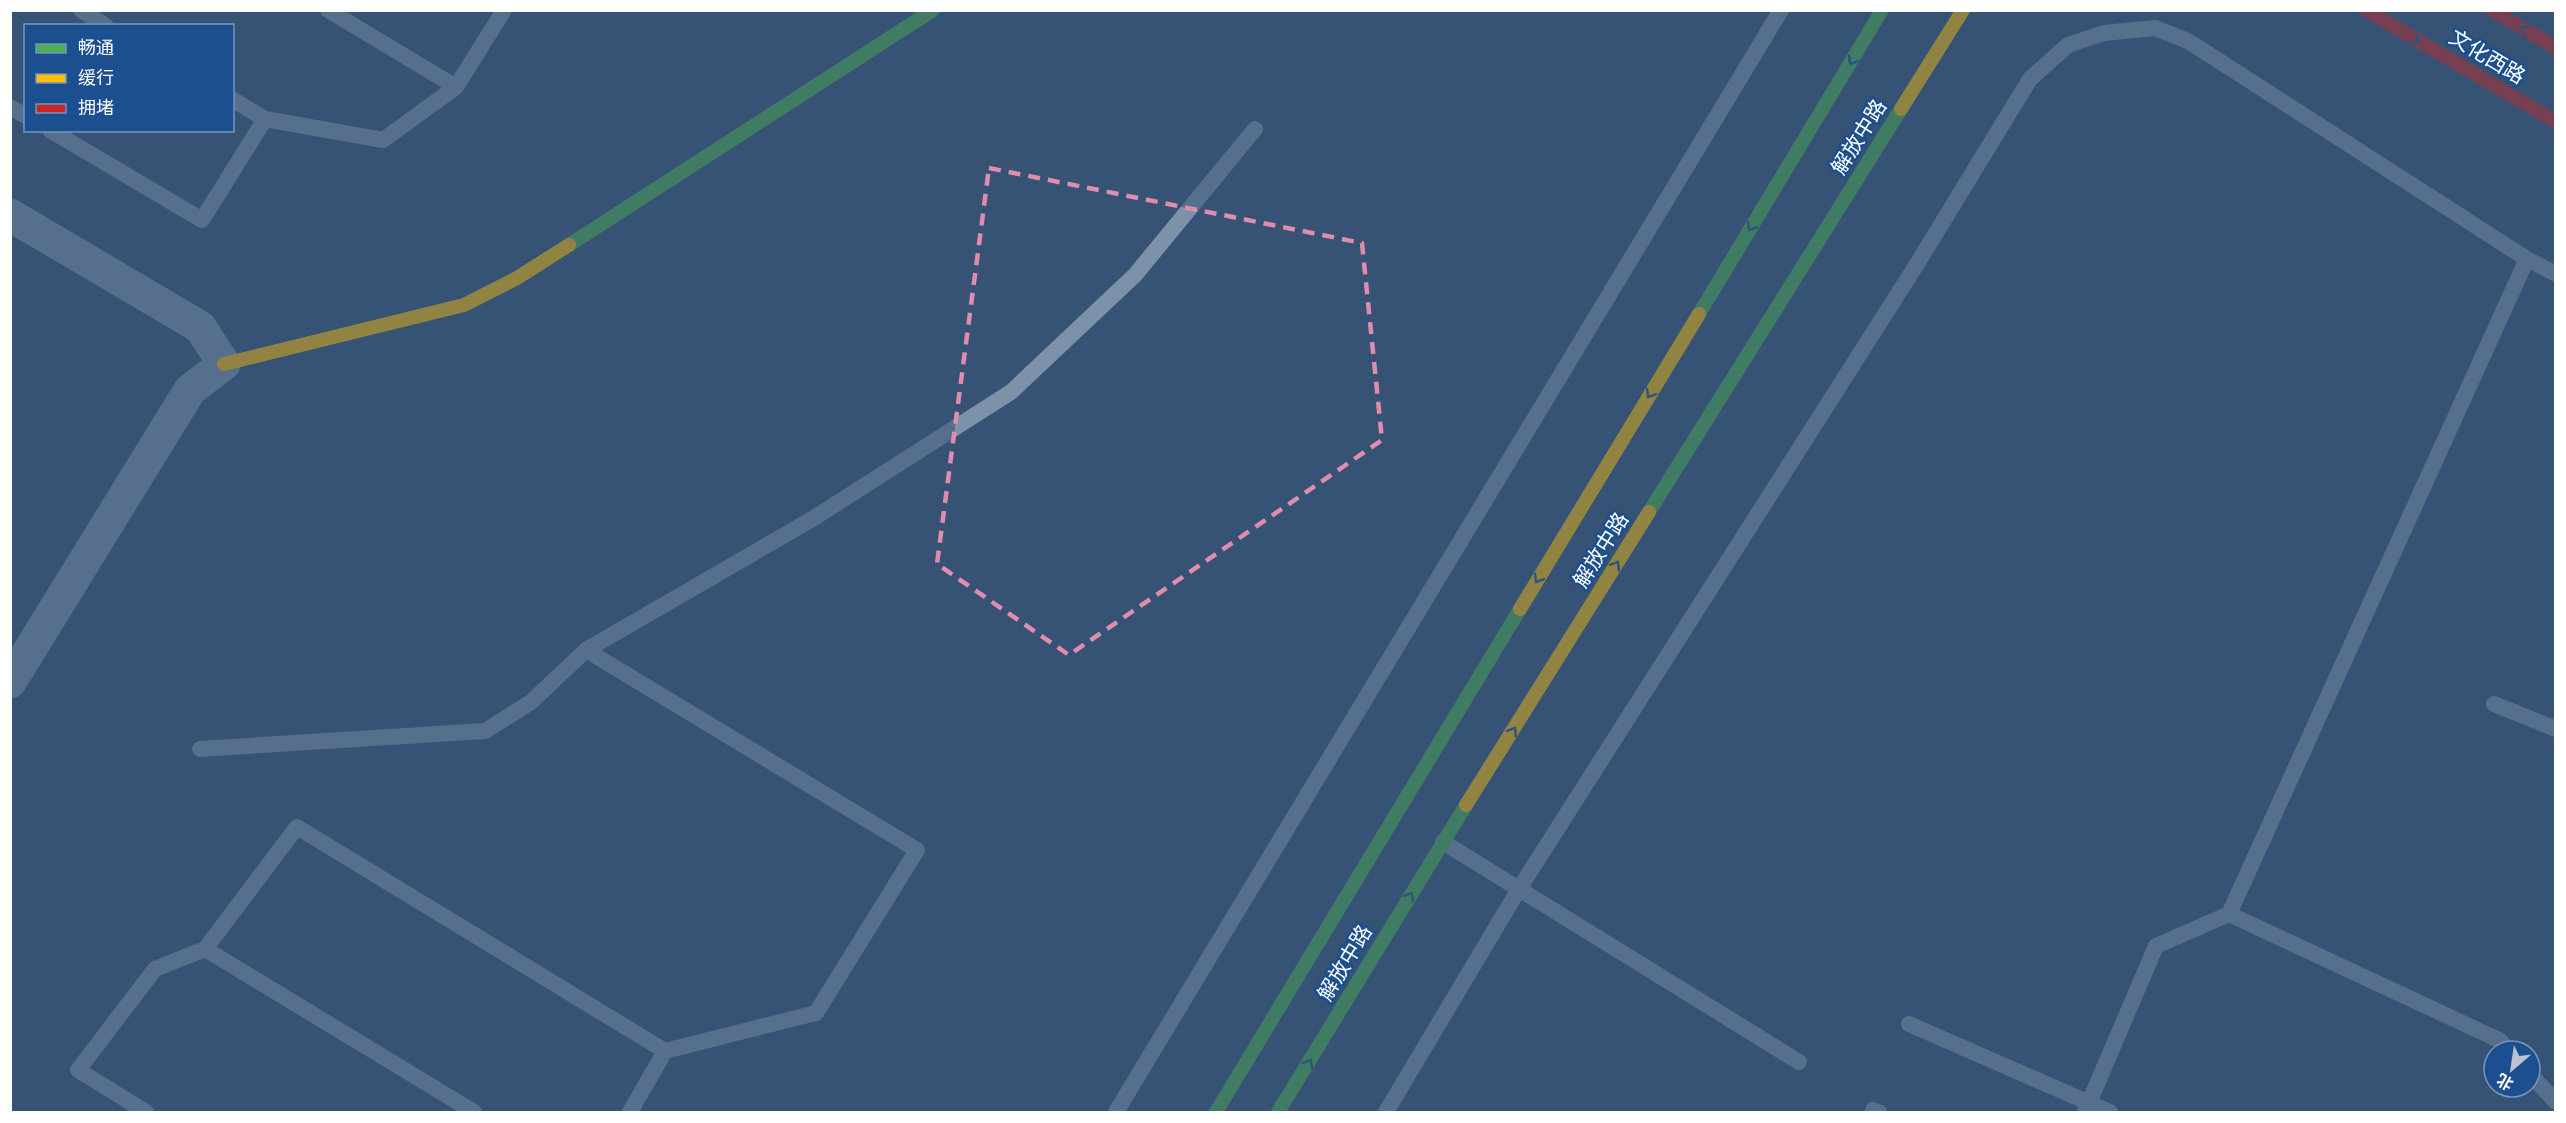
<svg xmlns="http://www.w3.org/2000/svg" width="2566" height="1123" font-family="Lato,'Noto Sans SC',sans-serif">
  <rect width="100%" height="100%" fill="#365274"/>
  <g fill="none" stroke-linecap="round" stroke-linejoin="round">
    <path stroke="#7d92a8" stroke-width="16" d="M81,10l25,16
      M328,10l128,77 48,-77
      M232,99l33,20 118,21 73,-53
      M10,107l16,9
      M50,130l152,90 63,-101
      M586,650l331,200 -101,163 -151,38
      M2494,704l62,25
      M200,749l285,-18 46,-29 55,-52 228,-132 197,-126 124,-117 120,-146
      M1443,842l356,220
      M2229,914l270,126 10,11
      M205,949l269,163
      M1909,1024l201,88
      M2530,1074l26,28
      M1873,1110l6,2
      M146,1112l-68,-42 77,-101 50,-20 92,-122 368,224 -35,61
      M1116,1112l665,-1102
      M1386,1112l133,-223 398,-625 113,-185 38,-34 36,-12 51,-5 33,13 339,218 29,15
      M2085,1112l71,-166 73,-32 298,-655"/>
    <path stroke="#7d92a8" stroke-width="33" d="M10,215l190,112 24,37 -34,26 -180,292"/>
    <path stroke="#4caf50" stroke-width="14" d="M569,245l364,-235
      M1699,314l183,-304
      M1649,512l252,-403
      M1216,1112l304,-503
      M1278,1112l188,-307"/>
    <path stroke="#ffc107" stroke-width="14" d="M1901,109l62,-99
      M224,364l240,-59 53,-27 52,-33
      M1520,609l179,-295
      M1466,805l183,-293"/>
    <path stroke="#c62828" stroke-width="14" d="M2366,10l190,112
      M2492,10l64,38"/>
  </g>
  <defs><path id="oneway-chevron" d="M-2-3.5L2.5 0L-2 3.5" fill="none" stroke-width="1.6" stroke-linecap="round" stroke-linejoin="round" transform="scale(1.5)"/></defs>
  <g stroke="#205989">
    <use href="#oneway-chevron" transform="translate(2524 29) rotate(-149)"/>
    <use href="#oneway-chevron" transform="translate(2416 40) rotate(31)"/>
    <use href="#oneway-chevron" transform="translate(1852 61) rotate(121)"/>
    <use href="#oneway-chevron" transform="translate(1751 227) rotate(121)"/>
    <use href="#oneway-chevron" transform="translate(1650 394) rotate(121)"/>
    <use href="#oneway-chevron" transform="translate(1616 565) rotate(-58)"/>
    <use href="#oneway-chevron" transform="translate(1538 579) rotate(121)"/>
    <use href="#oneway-chevron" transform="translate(1513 731) rotate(-58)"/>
    <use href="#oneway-chevron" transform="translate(1410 896) rotate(-59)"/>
    <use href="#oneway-chevron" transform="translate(1309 1063) rotate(-59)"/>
  </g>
  <path d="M0 0H2566V1123H0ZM989,168l373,75 20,197 -313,215 -132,-91z" fill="#365274" fill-opacity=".55" fill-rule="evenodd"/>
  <path fill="none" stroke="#e08cad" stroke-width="4.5" stroke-dasharray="12 8" stroke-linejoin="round" d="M989,168l373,75 20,197 -313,215 -132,-91z"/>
  <g text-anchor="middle" stroke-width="5" stroke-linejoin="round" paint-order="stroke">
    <g font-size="21" fill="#fff" stroke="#1b4f8f">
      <text transform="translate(2487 57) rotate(31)" y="7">文化西路</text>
      <text transform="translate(1859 137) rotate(-58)" y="7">解放中路</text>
      <text transform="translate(1601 550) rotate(-58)" y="7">解放中路</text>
      <text transform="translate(1345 963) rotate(-59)" y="7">解放中路</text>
    </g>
  </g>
  <rect width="2566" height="1123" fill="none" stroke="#ffffff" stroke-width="24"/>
  <rect x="24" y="24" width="210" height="108" fill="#1b4f8f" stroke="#7695bc" stroke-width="1.5"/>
  <rect x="36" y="44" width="30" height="9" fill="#4caf50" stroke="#7695bc" stroke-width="1.5"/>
  <text x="78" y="54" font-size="18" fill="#ffffff">畅通</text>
  <rect x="36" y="74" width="30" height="9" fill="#ffc107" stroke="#7695bc" stroke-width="1.5"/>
  <text x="78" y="84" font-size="18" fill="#ffffff">缓行</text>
  <rect x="36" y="104" width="30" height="9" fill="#c62828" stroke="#7695bc" stroke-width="1.5"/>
  <text x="78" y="114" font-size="18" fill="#ffffff">拥堵</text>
  <g transform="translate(2512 1069) rotate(209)"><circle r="28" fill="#1b4f8f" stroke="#7695bc" stroke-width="1.5"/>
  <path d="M0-4.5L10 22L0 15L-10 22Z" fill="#b9c2ce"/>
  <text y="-9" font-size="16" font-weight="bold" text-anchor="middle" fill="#ffffff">北</text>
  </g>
</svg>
